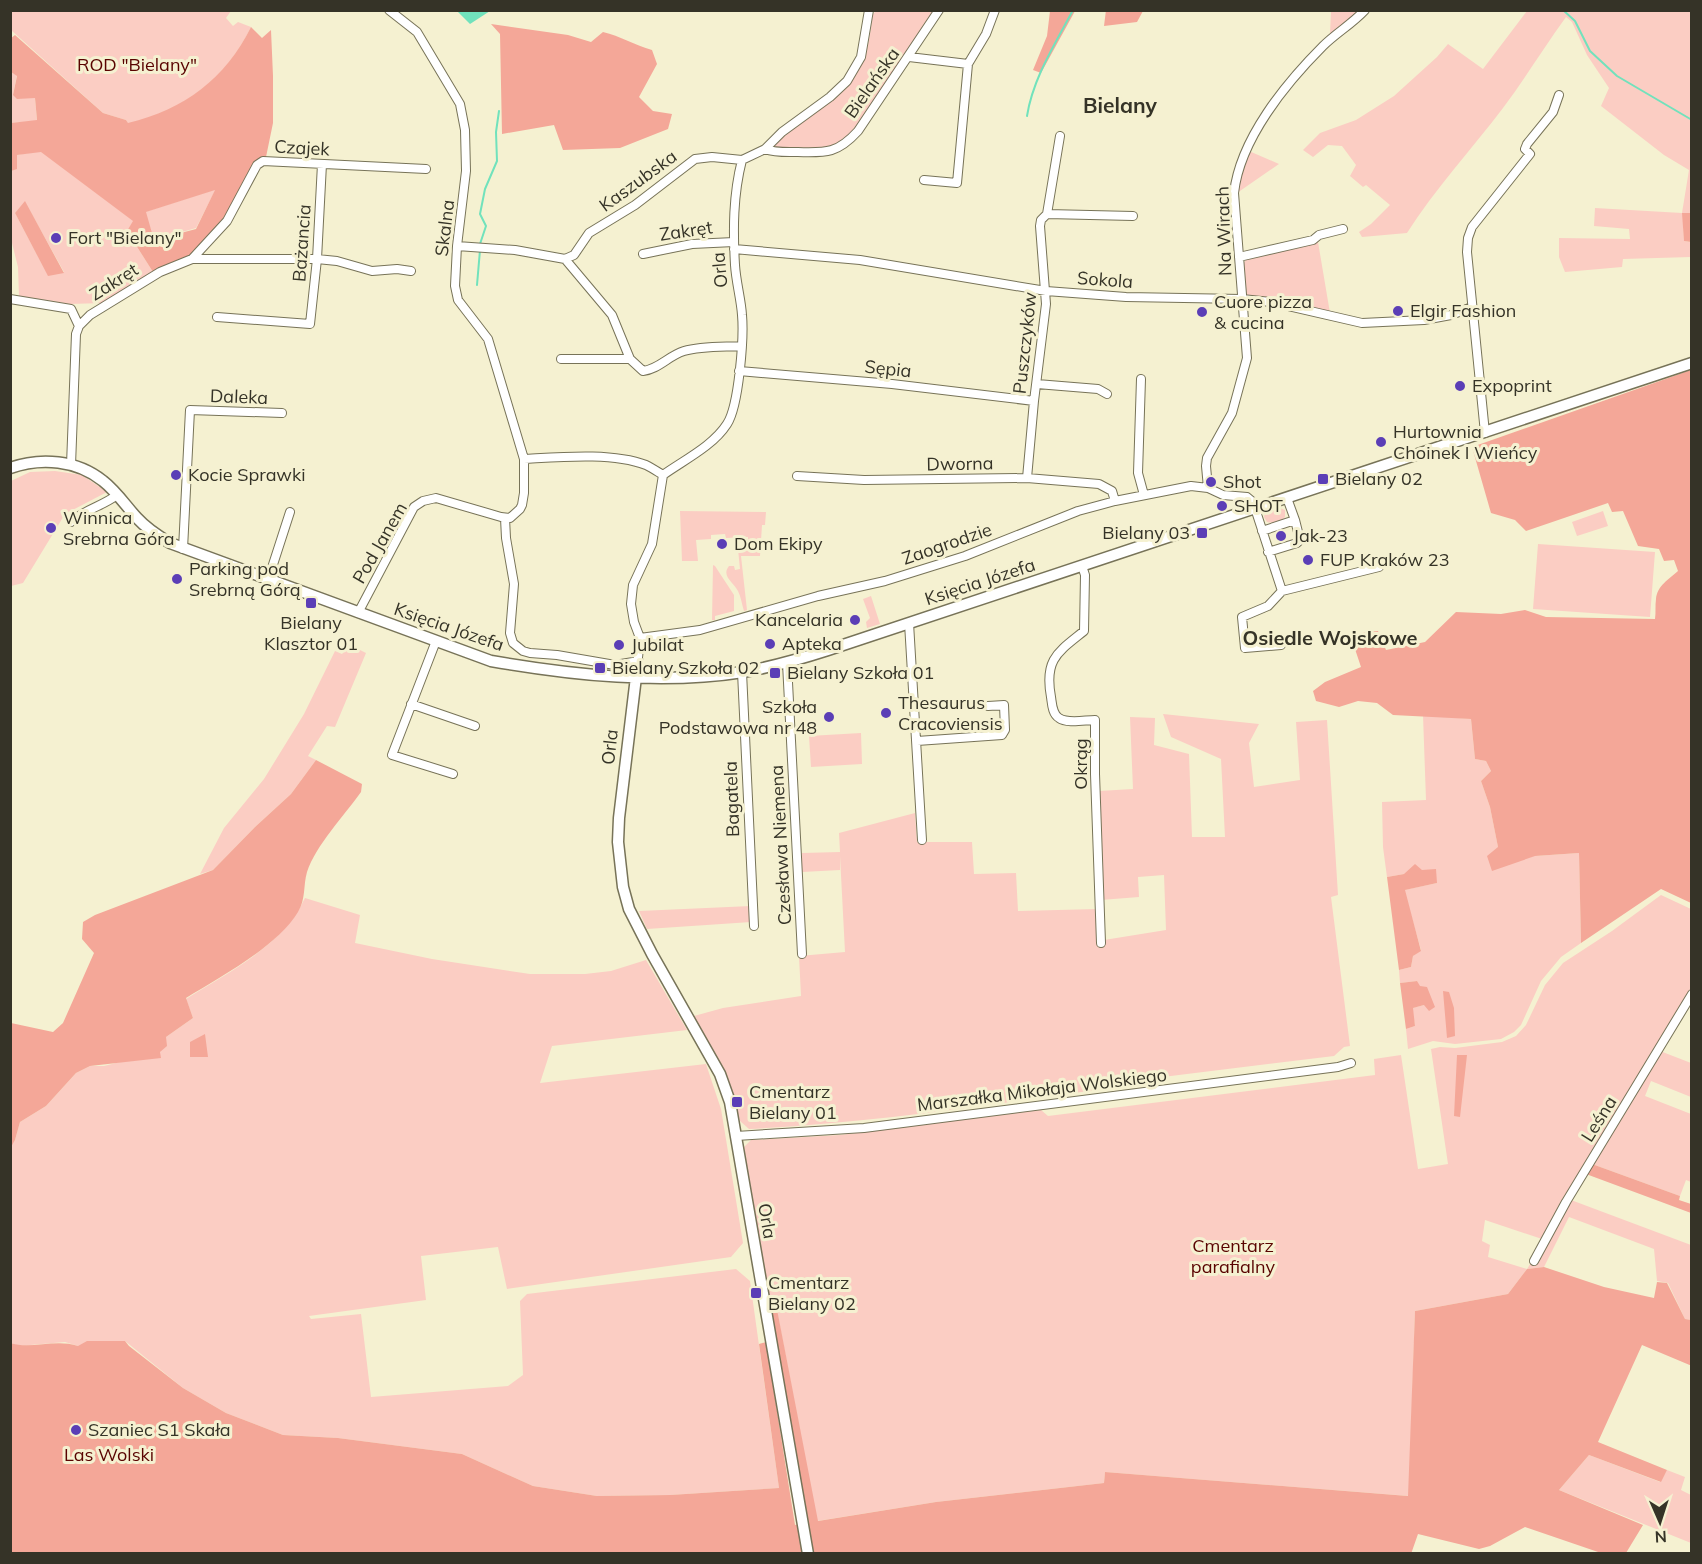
<svg xmlns="http://www.w3.org/2000/svg" width="1702" height="1564" font-family="Mulish,sans-serif">
  <rect width="100%" height="100%" fill="#f5f1d1"/>
  <path fill="#fbcdc3" fill-rule="evenodd" d="M10,11h221l-5,7 7,8 5,-4 13,5c-26,53 -66,82 -123,97l-2,-4 -23,-7 -92,-83z
    M876,11h59l-79,118c-26,26 -47,20 -81,19l-1,-4c24,-25 73,-49 87,-79 8,-16 9,-34 12,-51z
    M1331,11h28l-29,23z
    M1527,11h164l1,202h-9l1,28 7,1v15l-68,2 -1,8 -57,5 -6,-15v-19l71,1 -1,-10 -35,-3 1,-18 87,5 7,-43 -25,-15 -63,-49 8,-18 -22,-33 -15,-33 -6,-5c-22,30 -41,62 -63,91 -32,42 -68,81 -96,125l-45,4 -3,-5 12,-8 19,-19 -24,-20 -3,2 -13,-11 6,-11 -14,-19 -14,-1 -15,12 -10,-7 17,-17 36,-13 38,-24 43,-39 11,-13 35,25z
    M10,72l7,3 -4,20 22,3 2,23 -26,2z
    M41,151l93,70 -7,10 26,41 -50,31 -33,1 -51,-8 -1,-29 -7,-28v-68l6,-3 -1,-13zM25,202l39,70 -16,3 -33,-62z
    M1249,151l30,13 -42,29 1,-12z
    M216,189l-20,39 -42,12 -9,-28z
    M1318,242l12,71 -84,-18 -3,-31 5,-7z
    M55,471l27,4 25,17 -42,22 -42,69 -12,3v-105l19,-9z
    M1277,507l8,3v7c-4,5 -11,7 -18,5l-3,-5 1,-5z
    M680,511l86,1 -1,13h-3l-2,31h-19l6,54 -3,1c-2,-6 -3,-14 -6,-20 -5,-9 -17,-15 -9,-25h5l1,4 5,-1 -2,-20 10,-1v-11l-22,1 -1,-4 -14,1v4l-15,1 2,21h-16z
    M1603,511l5,15 -31,10 -5,-14z
    M1538,544l117,8 -5,65 -117,-8z
    M713,565l2,1 19,29v16l-19,5v4h-3z
    M871,596l9,28 -13,4 -1,-6 4,-4 -7,-19z
    M350,645l16,8 -31,74 -8,-1 -19,30 8,4 -25,34 -36,33 -42,43 -13,4 24,-46 40,-49 40,-65 31,-63 7,3z
    M1163,714l96,10 -10,19 5,44 46,-7 -4,-58 31,-2 11,175 -7,2 19,149 -6,1 -10,9 -228,28 -4,5c-117,17 -234,34 -353,40l-9,-8 -12,-39 -34,-66 29,-8 78,-12 -2,-40 46,-4 -5,-96v14l-38,2v-19l38,-1 -1,-19 76,-20 2,29h55l2,32 42,-1 2,38 80,-2 2,39 4,-8 62,-10 -2,-55 -26,2 1,20 -38,3 -2,-109 34,-2 -3,-72 25,1 -1,27 35,9 3,83h33l-4,-78 -50,-22z
    M1423,715l48,4 4,40 11,2 5,10 -10,10 9,26 8,40 37,9 44,-3 2,90 -20,14 -20,24 -20,44 -7,7 -13,7 -46,5 -22,-3 -25,8 -2,-20 9,-3 -3,-18 12,-3 -7,-24 -17,2 -1,-13 12,-3 2,-11 8,-6 -17,-60 33,-7 -33,-9 -17,3 -4,-30 -1,-45 44,-2z
    M861,733l1,31 -51,3 -2,-31z
    M1661,895l30,14v80l-149,250 -57,-19 -3,21 8,4 -2,12 39,12 44,-69 120,45v75l-6,-1 -17,-36 -11,-2 -3,-32 -85,-32 -25,50 -17,2 -19,25 -93,17 -6,185 -304,-24 -1,11 -168,19 -119,19 -42,-221 -7,1 -24,-154 7,-7 89,-5 201,-25 7,6 327,-41 -1,-16 27,-4 17,114 30,-5 -17,-115 9,-2 15,1 47,-6 14,-6 10,-11 19,-40 18,-22 49,-32z
    M305,898l55,17 -5,28 77,16 98,15h55l26,-3 35,-11 41,70 -135,16 -12,37 166,-19 15,45 22,134 -12,14 -224,32 -9,-42 -77,9 5,44 -117,16 2,3 50,-5 10,83 137,-11 15,-11 -3,-74 7,-7 209,-25 14,12 29,207 -109,7 -73,1 -64,-10 -71,-32 -124,-16 -55,-3 -57,-22 -43,-25 -58,-47 -47,5 -13,-4 -46,4 -8,-3 -1,-196 5,-7 5,-18 26,-16 30,-33 14,-7h14l56,-14 6,-15 27,-19 -7,-19c42,-27 97,-53 119,-101z
    M751,906v16l-104,7 -8,-18z
    M1660,1051l31,12v34l-40,-16 -6,15 46,18v68l-5,-2 -6,16 -88,-32 35,-55z
    M1589,1455l71,27 7,-12 18,7 -4,13 10,5v48l-132,-53z"/>
  <path fill="#f4a798" fill-rule="evenodd" d="M1106,10h37v1l-6,11 -33,4z
    M1050,11h25l-34,62 -8,-3 14,-34z
    M491,24l77,11 23,7 12,-10c17,4 32,13 49,18l5,14 -18,33 14,14 19,3 -4,15 -48,19 -57,2 -9,-25 -52,9 -2,-100z
    M251,27l11,11 9,-8 2,46v47l-7,34c-22,7 -22,35 -34,53 -8,11 -33,41 -44,48 -11,7 -24,6 -35,14l-26,-41 6,-10 -92,-69 -24,3v14l-6,2v-48l26,-3 -2,-22 -18,1 -4,-4 4,-19 -6,-4 -1,-33 5,-4 88,78 23,7 2,3c57,-14 97,-44 123,-96zM215,190l-19,39 -42,11 -8,-28z
    M25,201l39,72 -16,3 -33,-63z
    M1682,213h9v29l-7,-1z
    M1691,370v533l-30,-14 -80,54 -2,-90 -44,3 -43,15 -5,-15 11,-9 -8,-40 -9,-26 10,-10 -5,-10 -11,-2 -4,-40 -78,-4 -16,-12 -19,-2 -19,6 -23,-6 -3,-10 12,-9 36,-15 -11,-33 28,-3 8,19 39,-8 31,-30 45,2 24,-4 21,7 109,2c1,-7 0,-13 1,-20 1,-13 13,-20 22,-28l-4,-11 -10,1 -5,-12 -21,-3 -15,-35 -11,1 -4,-9 -82,28 -11,-11 -24,-7 -19,-66z
    M316,760l46,24 -1,8c-17,24 -45,53 -54,80 -4,14 -1,27 -9,40 -21,35 -78,65 -112,86l7,20 -27,19 1,9 -7,6 1,6 -71,8 -14,7 -30,33 -26,16 -5,18 -4,7v-124l42,9 10,-9 31,-70 -12,-14 1,-17 12,-7 118,-45 42,-43 36,-33z
    M1415,864l7,6 14,-1 1,14 -32,7 16,61 -8,5 -2,11 -12,3 -12,-93 17,-3z
    M1417,981l3,5 7,1 8,20 -6,4 -5,-6 -11,3 2,18 -9,3 -6,-46z
    M1443,991l6,1 5,16 1,28 -8,2z
    M205,1034l3,23h-18v-15z
    M1457,1055h10l-7,62 -6,-1z
    M1592,1164l88,32 -1,4 12,4v9l-105,-39z
    M1544,1267l60,20 50,11 3,-16 10,1 18,36 6,1 1,46 -50,-21 -44,97 69,28 -6,12 -72,-27 -30,35 84,35 -17,28h-25l-76,-26 -35,19 -11,3 -61,-15 -7,20h-1400l-1,-211c22,7 45,-5 68,3l9,-5h38l4,5 54,42 43,25 57,22 55,3 124,16 71,32 64,10 73,-1 109,-7 -20,-144 7,-2 29,183 10,-2 -37,-222 7,-2 43,222 118,-19 168,-19 1,-11 303,24 7,-185 93,-17 19,-25z"/>
  <path fill="#71e2bc" d="M457,11h33l-20,13z"/>
  <g fill="none" stroke-linecap="round" stroke-linejoin="round">
    <path stroke="#71e2bc" stroke-width="2" d="M1563,10l12,11 15,30 27,25 75,44
      M1027,116c6,-38 28,-72 46,-106
      M480,244l6,-18 -6,-12 5,-25 12,-28 -1,-29 3,-21
      M477,285l3,-35"/>
    <defs>
      <path id="street" d="M909,57l59,7
        M765,149c11,4 22,3 33,3 29,1 40,1 60,-21l81,-121
        M742,160l23,-11 17,-17 48,-35 17,-16 14,-24 8,-47
        M924,180l33,3 11,-119 18,-30 9,-24
        M1047,214l86,2
        M1047,214l13,-78
        M457,246l58,4 50,9
        M734,249l126,11 186,31 80,6 116,2 29,3 91,21 62,-3 27,-5 21,-8
        M643,254l49,-10 42,-2
        M1239,257l74,-17 6,-5 24,-6
        M192,259l35,-38 30,-56 6,-4 163,8
        M565,259l47,56 18,44 13,12c16,-2 25,-15 41,-20 17,-5 39,-4 57,-5
        M565,259l9,-4 15,-22 46,-28 60,-46 17,-2 30,3
        M10,299l61,10 8,17
        M217,317l93,7 7,-65 5,-95
        M561,359h69
        M739,371l153,13 142,17
        M1141,379l-3,94 6,22
        M1037,384l61,5 9,5
        M1485,433l-18,-181 1,-14 4,-11 58,-73 -5,-5 2,-5 26,-32 6,-17
        M524,459c36,-2 88,-7 122,6 6,3 12,7 17,10
        M71,465l5,-131 3,-8 11,-11 70,-43 32,-13h125l20,2 35,10 25,-2 14,2
        M797,476l67,4 163,-2 72,6 13,7 3,10
        M1027,478l7,-77 12,-97 -6,-78 1,-6 6,-6
        M1208,488l-2,-22 1,-8 25,-45 15,-55 -13,-165c6,-54 52,-110 89,-147 13,-13 29,-22 42,-36
        M505,518l1,20 8,46 -4,49 3,10 10,8 7,2 27,2 58,10 24,-4
        M71,522c16,-14 30,-15 46,-27
        M1262,531l33,-11 -8,-22
        M183,549l7,-139 92,3
        M1268,552l29,-9 3,-3 -5,-20
        M1082,566l3,9 -1,56c-26,21 -40,28 -33,66 1,6 1,17 8,21 8,6 26,2 36,2v54l6,169
        M268,580l22,-68
        M1282,591l97,-24
        M358,613l56,-106 9,-6 13,-3 65,19 9,1 10,-9 2,-4 2,-12v-34l-36,-120 -30,-39 -3,-14 2,-40 9,-75 -1,-41 -5,-26 -43,-72 -28,-22
        M909,623l13,217
        M640,638l60,-8 118,-34 67,-15 80,-25 113,-45 37,-10 76,-15 17,2 15,7 24,2 6,5 29,89 -14,15 -26,11 3,31 36,-3
        M436,641l-44,114 61,19
        M787,663l15,291
        M742,672l12,254
        M636,677l4,-39 -6,-16 -3,-18 2,-19 19,-41 11,-69c21,-15 50,-29 64,-51 12,-18 17,-87 15,-109 -1,-16 -6,-33 -7,-50 -2,-35 -2,-70 7,-105
        M411,704l64,22
        M917,741l85,-6 3,-5 -1,-25 -16,1
        M736,1136l128,-8 474,-61 13,-4
        M1534,1261l32,-59 126,-208"/>
      <path id="secondary" d="M10,468c31,-11 67,-8 93,13 13,10 23,25 34,37 10,11 21,18 33,25l321,118c81,14 171,24 252,11 29,-5 57,-13 85,-22l864,-287
        M636,677l-17,141 -1,24 5,45 6,22 23,45 68,120 10,28 78,452"/>
    </defs>
    <use href="#street" stroke="#777358" stroke-width="10"/>
    <use href="#secondary" stroke="#777358" stroke-width="13"/>
    <use href="#street" stroke="#fff" stroke-width="8"/>
    <use href="#secondary" stroke="#fff" stroke-width="10"/>
  </g>
  <g fill="#5b3eb6" stroke="#f5f1d1" stroke-width="2">
    <circle cx="56" cy="238" r="6"/>
    <circle cx="1398" cy="311" r="6"/>
    <circle cx="1202" cy="312" r="6"/>
    <circle cx="1460" cy="386" r="6"/>
    <circle cx="1381" cy="442" r="6"/>
    <circle cx="176" cy="475" r="6"/>
    <rect x="1317" y="473" width="12" height="12" rx="3"/>
    <circle cx="1211" cy="482" r="6"/>
    <circle cx="1222" cy="506" r="6"/>
    <circle cx="51" cy="528" r="6"/>
    <rect x="1196" y="527" width="12" height="12" rx="3"/>
    <circle cx="1281" cy="536" r="6"/>
    <circle cx="722" cy="544" r="6"/>
    <circle cx="1308" cy="560" r="6"/>
    <circle cx="177" cy="579" r="6"/>
    <rect x="305" y="597" width="12" height="12" rx="3"/>
    <circle cx="855" cy="620" r="6"/>
    <circle cx="770" cy="644" r="6"/>
    <circle cx="619" cy="645" r="6"/>
    <rect x="594" y="662" width="12" height="12" rx="3"/>
    <rect x="769" y="667" width="12" height="12" rx="3"/>
    <circle cx="886" cy="713" r="6"/>
    <circle cx="829" cy="717" r="6"/>
    <rect x="731" y="1096" width="12" height="12" rx="3"/>
    <rect x="750" y="1287" width="12" height="12" rx="3"/>
    <circle cx="76" cy="1430" r="6"/>
  </g>
  <g text-anchor="middle" stroke-width="6" stroke-linejoin="round" paint-order="stroke">
    <g font-size="18" fill="#590300" stroke="#f5f1d1">
      <text x="137" y="71">ROD "Bielany"</text>
      <text x="1233" y="1252">Cmentarz<tspan x="1233" dy="21">parafialny</tspan></text>
      <text x="109" y="1461">Las Wolski</text>
    </g>
    <g font-size="18" fill="#353327" stroke="#f5f1d1">
      <text transform="translate(872 83) rotate(-55)" y="6">Bielańska</text>
      <text transform="translate(302 148) rotate(3)" y="6">Czajek</text>
      <text transform="translate(638 181) rotate(-36)" y="6">Kaszubska</text>
      <text transform="translate(445 228) rotate(-83)" y="6">Skalna</text>
      <text transform="translate(686 231) rotate(-8)" y="6">Zakręt</text>
      <text transform="translate(1224 231) rotate(-92)" y="6">Na Wirach</text>
      <text transform="translate(302 243) rotate(-86)" y="6">Bażancia</text>
      <text transform="translate(720 270) rotate(-95)" y="6">Orla</text>
      <text transform="translate(1105 280) rotate(4)" y="6">Sokola</text>
      <text transform="translate(114 282) rotate(-32)" y="6">Zakręt</text>
      <text transform="translate(1025 343) rotate(-84)" y="6">Puszczyków</text>
      <text transform="translate(888 369) rotate(6)" y="6">Sępia</text>
      <text transform="translate(239 397) rotate(2)" y="6">Daleka</text>
      <text transform="translate(960 464) rotate(-1)" y="6">Dworna</text>
      <text transform="translate(380 543) rotate(-60)" y="6">Pod Janem</text>
      <text transform="translate(947 544) rotate(-19)" y="6">Zaogrodzie</text>
      <text transform="translate(980 582) rotate(-18)" y="6">Księcia Józefa</text>
      <text transform="translate(449 627) rotate(19)" y="6">Księcia Józefa</text>
      <text transform="translate(610 747) rotate(-84)" y="6">Orla</text>
      <text transform="translate(1081 764) rotate(-90)" y="6">Okrąg</text>
      <text transform="translate(732 799) rotate(-92)" y="6">Bagatela</text>
      <text transform="translate(781 845) rotate(-93)" y="6">Czesława Niemena</text>
      <text transform="translate(1042 1090) rotate(-7)" y="6">Marszałka Mikołaja Wolskiego</text>
      <text transform="translate(1599 1119) rotate(-58)" y="6">Leśna</text>
      <text transform="translate(767 1221) rotate(80)" y="6">Orla</text>
    </g>
    <g font-size="18" fill="#353327" stroke="#f5f1d1" text-anchor="start">
      <text x="68" y="244">Fort "Bielany"</text>
      <text x="1214" y="308">Cuore pizza<tspan x="1214" dy="21">&amp; cucina</tspan></text>
      <text x="1410" y="317">Elgir Fashion</text>
      <text x="1472" y="392">Expoprint</text>
      <text x="1393" y="438">Hurtownia<tspan x="1393" dy="21">Choinek I Wieńcy</tspan></text>
      <text x="188" y="481">Kocie Sprawki</text>
      <text x="1335" y="485">Bielany 02</text>
      <text x="1223" y="488">Shot</text>
      <text x="1234" y="512">SHOT</text>
      <text x="63" y="524">Winnica<tspan x="63" dy="21">Srebrna Góra</tspan></text>
      <text x="1190" y="539" text-anchor="end">Bielany 03</text>
      <text x="1293" y="542">Jak-23</text>
      <text x="734" y="550">Dom Ekipy</text>
      <text x="1320" y="566">FUP Kraków 23</text>
      <text x="189" y="575">Parking pod<tspan x="189" dy="21">Srebrną Górą</tspan></text>
      <text x="843" y="626" text-anchor="end">Kancelaria</text>
      <text x="311" y="629" text-anchor="middle">Bielany<tspan x="311" dy="21">Klasztor 01</tspan></text>
      <text x="782" y="650">Apteka</text>
      <text x="631" y="651">Jubilat</text>
      <text x="612" y="674">Bielany Szkoła 02</text>
      <text x="787" y="679">Bielany Szkoła 01</text>
      <text x="898" y="709">Thesaurus<tspan x="898" dy="21">Cracoviensis</tspan></text>
      <text x="817" y="713" text-anchor="end">Szkoła<tspan x="817" dy="21">Podstawowa nr 48</tspan></text>
      <text x="749" y="1098">Cmentarz<tspan x="749" dy="21">Bielany 01</tspan></text>
      <text x="768" y="1289">Cmentarz<tspan x="768" dy="21">Bielany 02</tspan></text>
      <text x="88" y="1436">Szaniec S1 Skała</text>
    </g>
    <g font-size="20" font-weight="bold" fill="#353327" stroke="#f5f1d1">
      <text x="1330" y="645">Osiedle Wojskowe</text>
    </g>
    <g font-size="21" font-weight="bold" fill="#353327" stroke="#f5f1d1">
      <text x="1120" y="113">Bielany</text>
    </g>
  </g>
  <rect width="1702" height="1564" fill="none" stroke="#353327" stroke-width="24"/>
  <g transform="translate(1660 1522) rotate(177)" stroke="#f5f1d1" stroke-width="4.5" paint-order="stroke">
  <path d="M0-4.5L10 22L0 15L-10 22Z" fill="#353327"/>
  <text y="-9" font-size="16" font-weight="bold" text-anchor="middle" fill="#353327">N</text>
  </g>
</svg>
